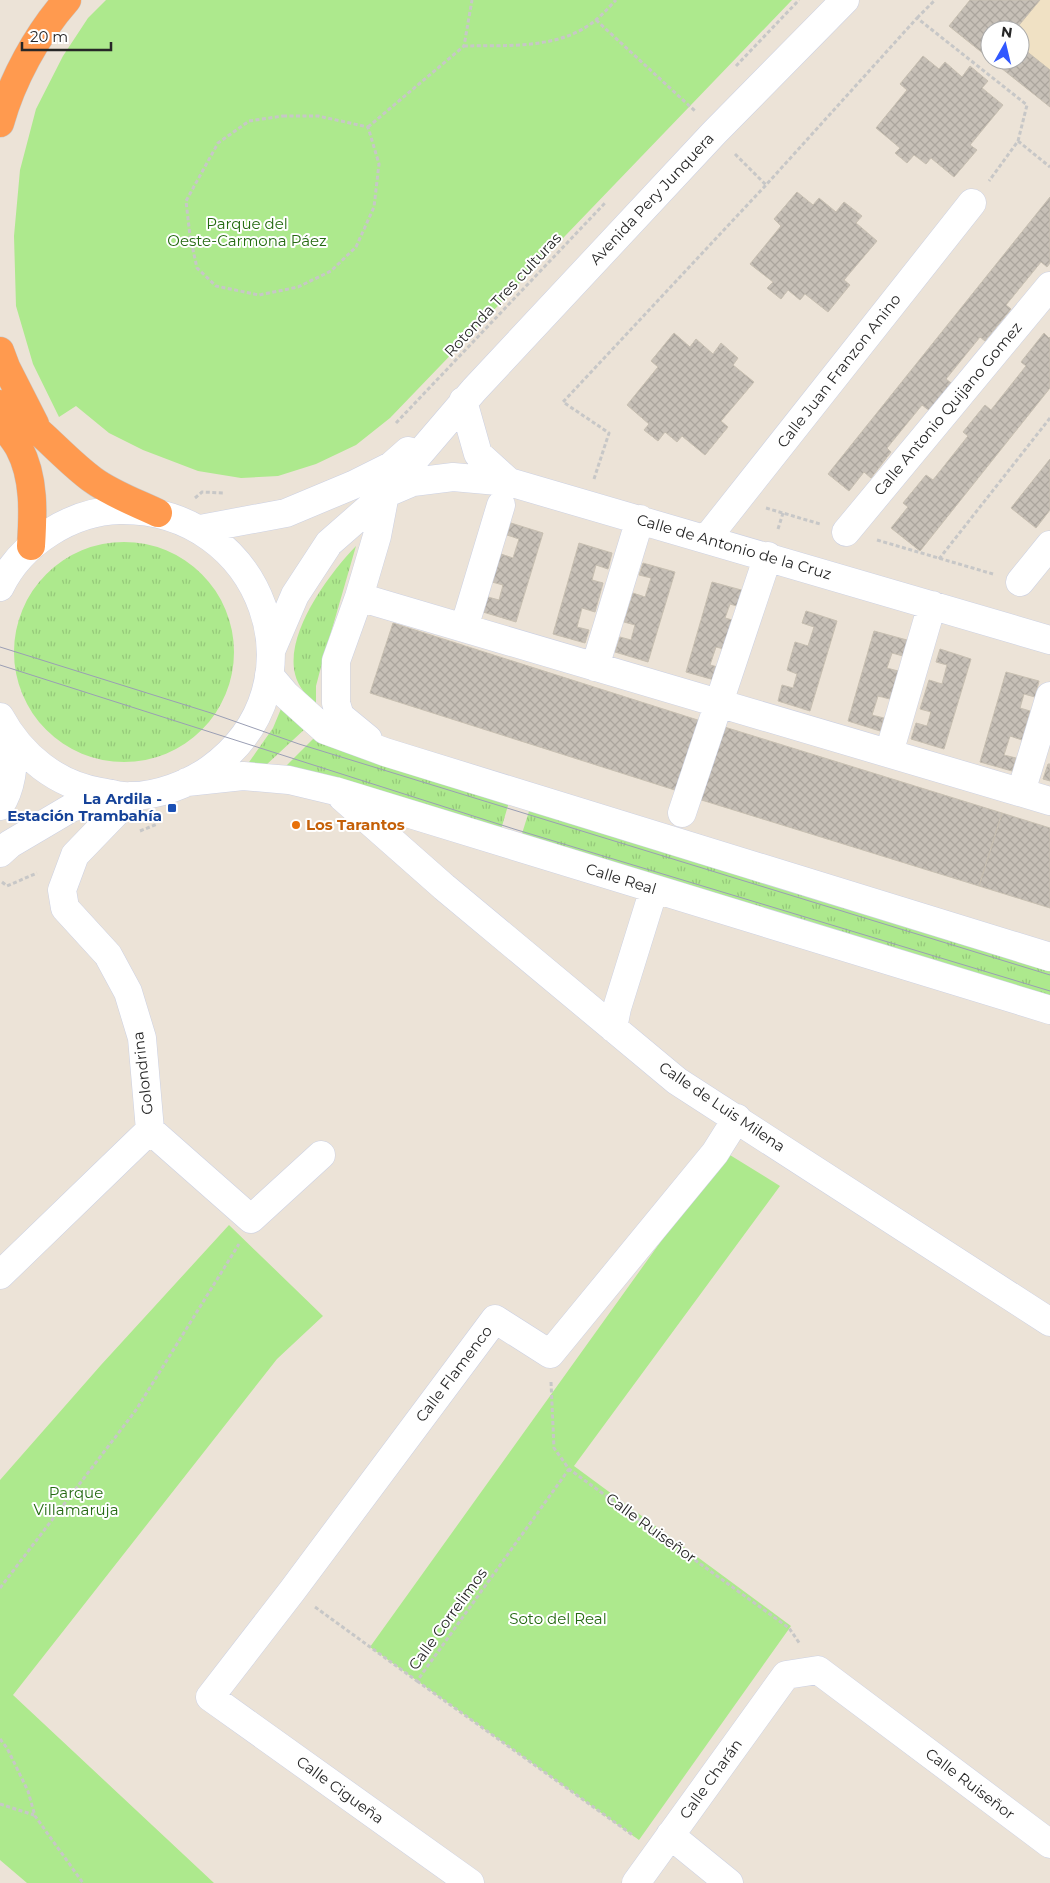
<svg xmlns="http://www.w3.org/2000/svg" width="1050" height="1883" font-family="Montserrat,sans-serif">
  <defs>
    <pattern id="grass-tufts" width="24" height="20" patternUnits="userSpaceOnUse" patternTransform="scale(1.25)"><rect width="24" height="20" fill="#ade98d"/><path d="M3 7l-1-3M5 7V3M7 7l1-3M15 17l-1-3M17 17v-4M19 17l1-3" fill="none" stroke="#95c87a"/></pattern>
    <pattern id="building-cross-hatch" width="8" height="8" patternUnits="userSpaceOnUse" patternTransform="scale(1.25)"><rect width="8" height="8" fill="#c7c0b7"/><path d="M0 0l8 8M0 8l8-8" fill="none" stroke="#aba59d"/></pattern>
  </defs>
  <rect width="100%" height="100%" fill="#ece3d7"/>
  <path fill="#f0e1c4" d="M971,0h79v107l-30,-47v-30h-30v29l-41,-33z"/>
  <path fill="url(#grass-tufts)" d="M14 652a110 110 0 1 1 220 0a110 110 0 1 1-220 0Z
    M356,546l-35,121 -5,19v20c-8,-9 -18,-19 -21,-32 -10,-41 34,-100 61,-128z
    M283,704l24,23 -42,39 -18,-1 26,-37z
    M317,735l192,67 -9,31 -217,-64z
    M530,808l520,160v34l-530,-162z"/>
  <path fill="#ade98d" d="M106,0h686l-402,418 -34,27 -40,19 -38,12 -37,2 -43,-7 -55,-21 -34,-17 -33,-27 -17,11 -26,-53 -17,-58 -2,-70 6,-66 16,-61 27,-53 25,-38z
    M725,1152l55,34 -206,280 217,160 -152,214 -269,-193z
    M229,1225l94,91 -46,43 -264,336 201,188h-187l-27,-23v-380l101,-115z"/>
  <path fill="url(#building-cross-hatch)" stroke="#c7bfb1" d="M970,0h70l-25,30h-25v29l-41,-33z
    M1020,46l30,24v37l-59,-47h29z
    M923,56l16,13 6,-7 17,15 8,-11 18,15 -6,7 21,17 -33,40 7,5 -23,27 -23,-19 -5,6 -12,-9 -7,8 -12,-10 5,-5 -24,-20 31,-38 -7,-6z
    M797,192l16,13 6,-7 17,14 8,-10 18,14 -6,7 21,18 -33,39 6,5 -22,27 -23,-18 -5,6 -12,-10 -7,9 -14,-11 6,-6 -23,-18 31,-38 -7,-7z
    M1050,197v66l-3,4 -6,-5 -35,43 5,4 -26,32 -5,-4 -34,42 5,4 -21,28 -8,-6 -35,43 4,4 -20,26 -7,-6 -15,19 -21,-17z
    M674,333l16,14 6,-8 17,15 8,-11 17,15 -5,7 21,17 -33,39 7,6 -23,28 -23,-19 -5,6 -12,-10 -7,9 -14,-11 5,-6 -22,-19 31,-38 -7,-6z
    M1044,333l5,5 1,-1v51l-130,163 -29,-23 17,-21 -5,-4 23,-28 7,5 35,-44 -5,-4 22,-27 6,5 35,-44 -5,-4z
    M1050,459v51l-14,18 -25,-20z
    M511,523l32,10 -27,89 -33,-10 5,-15 11,3 4,-15 -11,-3 9,-28 12,4 6,-19 -12,-4z
    M579,543l33,10 -4,16 -12,-4 -4,15 11,3 -8,29 -13,-4 -5,19 12,3 -4,13 -32,-9z
    M643,563l32,9 -27,90 -33,-10 5,-15 11,3 4,-15 -11,-3 9,-29 12,4 6,-19 -12,-3z
    M712,582l33,9 -5,16 -10,-3 -5,14 11,3 -8,29 -12,-3 -6,18 12,3 -4,13 -32,-9z
    M806,611l31,10 -27,90 -32,-10 4,-16 11,3 4,-14 -10,-4 8,-28 13,4 6,-19 -12,-4z
    M393,623l311,99 -23,70 -311,-99z
    M874,631l33,9 -4,16 -11,-3 -5,15 11,3 -8,28 -12,-3 -6,19 12,3 -4,13 -32,-10z
    M940,649l31,10 -27,90 -33,-10 5,-16 11,3 4,-14 -11,-3 9,-29 13,4 5,-19 -11,-3z
    M1006,672l33,9 -4,16 -11,-3 -4,14 10,3 -8,29 -12,-4 -6,19 12,3 -4,13 -32,-9z
    M718,725l284,88 -23,73 -284,-88z
    M1048,764h2v17l-7,-2z
    M1002,813l48,15v80l-71,-22z"/>
  <g fill="none" stroke-linecap="round" stroke-linejoin="round">
    <defs>
      <path id="minor" d="M463,401l15,53 31,28 541,158
        M200,529l86,-16 67,-28 38,-19 17,-15
        M846,532l204,-246
        M707,538l265,-335
        M1020,582l30,-37
        M0,587c21,-44 72,-76 120,-77 143,-2 207,175 90,259 -21,15 -53,27 -79,27 -10,1 -20,-2 -30,-4 -44,-7 -80,-36 -101,-75
        M359,597l691,204
        M464,628l37,-123
        M271,651l24,-56 34,-52 56,-49 89,-104 240,-257 131,-133
        M595,667l45,-148
        M269,675l17,20 39,35 60,22 665,205
        M368,739l-28,-23 -4,-13v-42l23,-64 18,-61 8,-42 28,-12 40,-5 56,5
        M889,753l43,-148
        M187,782l56,-6 46,4 46,11 715,219
        M1021,792l29,-96
        M342,797l102,90 233,194 373,241
        M0,806c13,-20 13,-43 14,-66
        M682,813l86,-257
        M0,853l10,-9 61,-36 42,-14
        M613,1028l4,-20 37,-119
        M150,1130l101,89 70,-64
        M0,1275l150,-145 -8,-92 -14,-46 -20,-37 -43,-47 -3,-18 13,-35 57,-59
        M670,1835l59,48
        M470,1883l-260,-186 82,-106 203,-272 55,35 165,-201 22,-35
        M636,1883l150,-208 32,-5 232,174"/>
      <path id="highway" d="M0,123c12,-43 37,-89 67,-123
        M0,351l6,16 29,57
        M0,404c36,18 60,52 93,76 19,14 44,23 65,33
        M0,419c4,10 14,19 19,29 16,30 14,66 12,98"/>
    </defs>
    <use href="#minor" stroke="#ccd1e3" stroke-width="29"/>
    <use href="#highway" stroke="#c7c7c7" stroke-width="29"/>
    <path stroke="#c7c7c7" stroke-width="3" stroke-dasharray="4 2.5" stroke-linecap="butt" d="M917,18l18,-18
      M596,20l99,91
      M464,46c44,-1 97,4 133,-27 7,-6 13,-13 19,-19
      M736,66l63,-66
      M283,116h35l50,11 11,37 -5,43 -18,40 -25,24 -33,16 -39,8 -43,-9 -19,-18 -7,-32 -4,-35 32,-58 31,-22z
      M368,127l96,-81 8,-46
      M1018,141l32,26
      M735,154l31,31
      M396,423l209,-220
      M594,479l15,-46 -46,-31 203,-217 151,-167 110,87 -9,36 -29,40
      M195,498l7,-6 22,1
      M766,508l54,16
      M778,529l5,-16
      M877,540l116,34
      M939,559l111,-141
      M140,831l17,-7
      M2,882l5,4 30,-13
      M551,1382l3,66 15,21 220,159 11,16
      M0,1588l136,-178 103,-166
      M315,1607l102,74 152,-212
      M417,1681l217,155
      M0,1739l7,9 21,43 7,25 48,67
      M0,1804l34,11"/>
    <use href="#minor" stroke="#fff" stroke-width="28"/>
    <use href="#highway" stroke="#ff9a4f" stroke-width="28"/>
    <path stroke="#9a9eb4" stroke-width="1" d="M0,647l211,66 88,31 751,231
      M0,665l514,164 536,162"/>
  </g>
  <rect fill="#1a4fb4" stroke="#fff" stroke-width="2" x="167" y="803" width="10" height="10" rx="2.5"/>
  <circle fill="#e8710a" stroke="#fff" stroke-width="2" cx="296" cy="825" r="5"/>
  <g text-anchor="middle" stroke-width="4" stroke-linejoin="round" paint-order="stroke">
    <g font-size="15" fill="#272727" stroke="#fff">
      <text transform="translate(652 199) rotate(-47)" y="5">Avenida Pery Junquera</text>
      <text transform="translate(503 295) rotate(-47)" y="5">Rotonda Tres culturas</text>
      <text transform="translate(839 371) rotate(-52)" y="5">Calle Juan Franzon Anino</text>
      <text transform="translate(948 409) rotate(-50)" y="5">Calle Antonio Quijano Gomez</text>
      <text transform="translate(734 547) rotate(16)" y="5">Calle de Antonio de la Cruz</text>
      <text transform="translate(621 879) rotate(17)" y="5">Calle Real</text>
      <text transform="translate(143 1073) rotate(-97)" y="5">Golondrina</text>
      <text transform="translate(722 1107) rotate(34)" y="5">Calle de Luis Milena</text>
      <text transform="translate(454 1374) rotate(-53)" y="5">Calle Flamenco</text>
      <text transform="translate(651 1528) rotate(36)" y="5">Calle Ruiseñor</text>
      <text transform="translate(448 1619) rotate(-54)" y="5">Calle Correlimos</text>
      <text transform="translate(711 1779) rotate(-54)" y="5">Calle Charán</text>
      <text transform="translate(970 1784) rotate(37)" y="5">Calle Ruiseñor</text>
      <text transform="translate(340 1790) rotate(36)" y="5">Calle Cigueña</text>
    </g>
    <g font-size="15" fill="#256a12" stroke="#fff">
      <text x="247" y="229">Parque del<tspan x="247" dy="17">Oeste-Carmona Páez</tspan></text>
      <text x="76" y="1498">Parque<tspan x="76" dy="17">Villamaruja</tspan></text>
      <text x="558" y="1624">Soto del Real</text>
    </g>
    <g font-size="15" font-weight="bold" fill="#164399" stroke="#fff" text-anchor="end">
      <text x="162" y="804">La Ardila -<tspan x="162" dy="17">Estación Trambahía</tspan></text>
    </g>
    <g font-size="15" font-weight="bold" fill="#c56008" stroke="#fff" text-anchor="start">
      <text x="306" y="830">Los Tarantos</text>
    </g>
  </g>
  <g transform="translate(1005 45) rotate(8)"><circle r="24" fill="#ffffff" stroke="#a9a9a9"/>
  <path d="M0-4L9 19L0 12L-9 19Z" fill="#3158ff"/>
  <text y="-8" font-size="14" font-weight="bold" text-anchor="middle" fill="#272727">N</text>
  </g>
  <path d="M22 42v8h89v-8" fill="none" stroke="#272727" stroke-width="2.5"/>
  <text x="30" y="42" font-size="15" fill="#272727" stroke="#ffffff" stroke-width="4" paint-order="stroke">20 m</text>
</svg>
